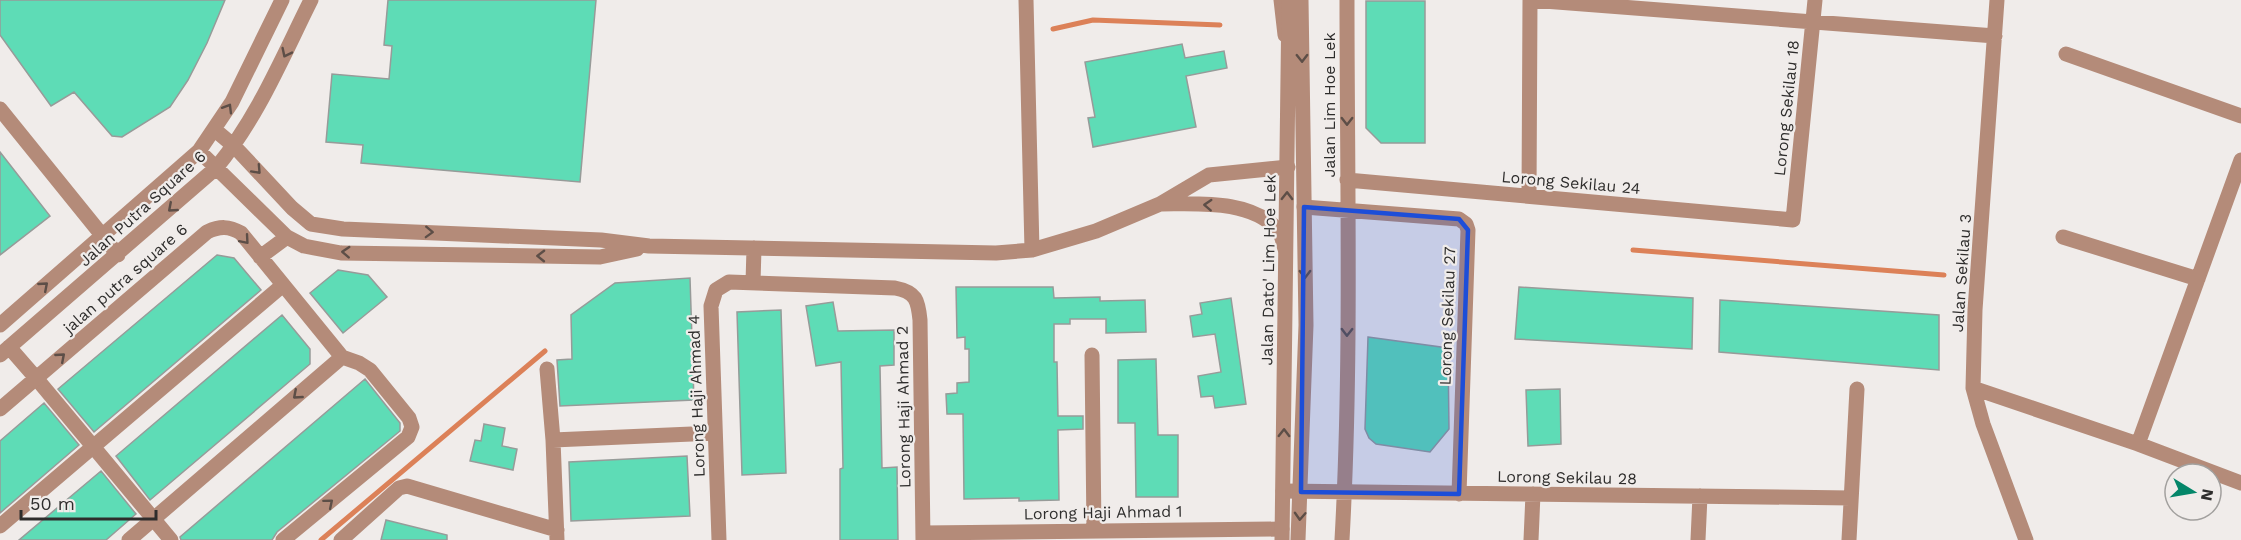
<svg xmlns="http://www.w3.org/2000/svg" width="2241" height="540" font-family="'Work Sans',sans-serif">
  <rect width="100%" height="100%" fill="#f0ecea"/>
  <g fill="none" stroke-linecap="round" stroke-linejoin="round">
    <path stroke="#dc8158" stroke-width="5" d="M1053,29l40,-9 127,5
      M1633,250l311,25
      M321,540l224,-189"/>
  </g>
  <path fill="#5edcb6" stroke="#979b99" stroke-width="1.5" d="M0,0h225l-18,43 -19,37 -18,27 -48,30 -10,-1 -38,-44 -23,14 -51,-71z
    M388,0h208l-16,182 -219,-19 2,-18 -37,-3 6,-68 57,5 3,-33 -8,-1z
    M1366,1h59v142h-44l-15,-15z
    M1182,44l3,14 39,-7 3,17 -41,8 10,51 -103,20 -5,-29 7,-1 -10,-55z
    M0,152l50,64 -50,39z
    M217,255l17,3 27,32 -167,142 -36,-43z
    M338,270l30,5 19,22 -44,36 -33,-40z
    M690,278l4,122 -134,6 -3,-46 15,-1 -1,-44 44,-32z
    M956,287h97l1,11 46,-1v4l45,-1 1,32 -40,1v-14h-36v5h-16v38h3l1,54h25v13l-25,1 1,70 -40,1v-3l-55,1 -1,-85h-16l-1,-20 11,-1v-10l12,-1v-33h-4v-12l-8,1z
    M1519,287l174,11 -1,51 -177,-10z
    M1231,298l15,106 -31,4 -2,-12 -12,1 -3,-21 23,-4 -6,-38 -22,3 -3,-21 12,-2 -2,-11z
    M1720,300l219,15v55l-220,-18z
    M833,302l5,29 56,-1v35l-14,1 2,102 15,-1 1,73h-58v-71l3,-1 -2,-106 -25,4 -10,-60z
    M781,310l5,163 -44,2 -5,-163z
    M282,315l28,34v15l-160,136 -34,-44z
    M1368,337l80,11 1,81 -19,23 -54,-8 -7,-6 -4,-9z
    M1156,359l2,76h20v62h-42l-1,-74h-17v-63z
    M365,379l35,44v8l-123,101 -5,8h-91l-1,-3z
    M1560,389l1,55 -33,2 -2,-56z
    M44,403l35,42 -79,68v-72z
    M484,424l21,4 -3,18 15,3 -4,21 -43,-9 5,-21 6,1z
    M687,456l3,60 -119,5 -2,-59z
    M101,471l35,43 -30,26h-87z
    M386,520l61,15v5h-66z"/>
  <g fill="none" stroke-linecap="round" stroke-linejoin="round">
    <path stroke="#b48b79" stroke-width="15" d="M36,378l135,162
      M0,526l283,-241"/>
    <path stroke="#b48b79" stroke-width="15" d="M1026,0l6,250
      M1281,0l4,35
      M1531,0l464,36
      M1997,0l-22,310 -2,78 10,36 43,116
      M2066,54l175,62
      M0,109l118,146
      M215,130l19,16 58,62 19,16 32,5 258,11 48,6 347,7 36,-3 64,-19 64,-27 49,-29 79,-8
      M199,151l88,86 17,9 37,7 259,4 37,-8
      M1347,180l446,40 22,-220
      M1529,196l1,-196
      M1160,204c38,0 91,-5 119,27 3,5 4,12 6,18
      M1304,207l155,12 7,5 2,6 -9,264
      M2063,237l135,42
      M260,257l27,-20
      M753,283l1,-35
      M0,325l199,-174 33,-49 50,-102
      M9,347l27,31
      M0,355l216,-187c42,-51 66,-110 95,-168
      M1092,355l2,175
      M547,369l6,71 4,100
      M1973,388l165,56 103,39
      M0,409l207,-177c13,-6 22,-6 34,1l101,124
      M553,440l162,-7
      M2138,444l103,-284
      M1283,491l568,7
      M923,533l359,-4
      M129,540l213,-183
      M283,540l125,-103 4,-10 -3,-9 -39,-48 -11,-7 -17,-6
      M341,540l58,-52 8,-2 150,44
      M719,540l-8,-234 5,-16 13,-8 166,6c21,4 23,12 25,32l3,220
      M1342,540c10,-180 5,-360 5,-540
      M1531,540l2,-46
      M1698,540l2,-44
      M1849,540l8,-151"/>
    <path stroke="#b48b79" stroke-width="15" d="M1282,540l7,-540
      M1298,540l8,-215 -5,-325"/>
  </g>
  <defs><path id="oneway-chevron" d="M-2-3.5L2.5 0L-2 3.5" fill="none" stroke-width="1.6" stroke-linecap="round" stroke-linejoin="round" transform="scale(1.5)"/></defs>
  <g stroke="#5d4e47">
    <use href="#oneway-chevron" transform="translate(286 53) rotate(116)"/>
    <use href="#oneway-chevron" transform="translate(1302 58) rotate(89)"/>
    <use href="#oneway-chevron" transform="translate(228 108) rotate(-59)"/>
    <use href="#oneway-chevron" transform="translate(1347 121) rotate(90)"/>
    <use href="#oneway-chevron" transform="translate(257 170) rotate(47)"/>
    <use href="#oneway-chevron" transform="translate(1287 196) rotate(-89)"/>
    <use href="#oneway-chevron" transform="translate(1208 205) rotate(-177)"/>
    <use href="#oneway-chevron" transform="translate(172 208) rotate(139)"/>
    <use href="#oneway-chevron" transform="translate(429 232) rotate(2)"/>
    <use href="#oneway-chevron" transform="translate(245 240) rotate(49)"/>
    <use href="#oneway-chevron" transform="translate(346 252) rotate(-177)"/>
    <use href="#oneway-chevron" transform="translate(541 256) rotate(-179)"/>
    <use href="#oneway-chevron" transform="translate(1305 274) rotate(89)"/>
    <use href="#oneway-chevron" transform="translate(44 286) rotate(-41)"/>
    <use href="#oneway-chevron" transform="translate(1347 332) rotate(91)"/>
    <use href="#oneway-chevron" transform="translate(61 357) rotate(-41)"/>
    <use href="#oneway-chevron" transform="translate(297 395) rotate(139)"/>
    <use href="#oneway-chevron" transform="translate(1284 433) rotate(-89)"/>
    <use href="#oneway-chevron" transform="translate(329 503) rotate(-40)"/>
    <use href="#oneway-chevron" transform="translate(1300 516) rotate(93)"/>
  </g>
  <path fill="#1d4ed8" fill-opacity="0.2" stroke="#1d4ed8" stroke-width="4.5" stroke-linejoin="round" d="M1304,207l155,12 9,11 -9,264 -158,-2z"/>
  <g text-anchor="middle" stroke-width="4.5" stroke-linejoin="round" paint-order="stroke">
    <g font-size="16" fill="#2e2d2c" stroke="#f0ecea">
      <text transform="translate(1329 105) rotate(-90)" y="6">Jalan Lim Hoe Lek</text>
      <text transform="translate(1786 108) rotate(-84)" y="6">Lorong Sekilau 18</text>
      <text transform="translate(1571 182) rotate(5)" y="6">Lorong Sekilau 24</text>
      <text transform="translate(142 208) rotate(-42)" y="6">Jalan Putra Square 6</text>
      <text transform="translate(1268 270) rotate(-89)" y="6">Jalan Dato' Lim Hoe Lek</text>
      <text transform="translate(1961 273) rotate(-86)" y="6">Jalan Sekilau 3</text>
      <text transform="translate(125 278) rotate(-41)" y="6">jalan putra square 6</text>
      <text transform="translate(1447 316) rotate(-88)" y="6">Lorong Sekilau 27</text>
      <text transform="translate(696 396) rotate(-92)" y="6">Lorong Haji Ahmad 4</text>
      <text transform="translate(903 407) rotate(-91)" y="6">Lorong Haji Ahmad 2</text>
      <text transform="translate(1567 477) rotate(1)" y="6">Lorong Sekilau 28</text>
      <text transform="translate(1103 512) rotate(-1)" y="6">Lorong Haji Ahmad 1</text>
    </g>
  </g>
  <g transform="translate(2193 492) rotate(101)"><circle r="28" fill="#f0ecea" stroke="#a2a09e" stroke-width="1.5"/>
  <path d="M0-4.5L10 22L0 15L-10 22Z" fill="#048669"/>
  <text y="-9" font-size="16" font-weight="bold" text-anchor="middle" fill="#2e2d2c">N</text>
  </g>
  <path d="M21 510v9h135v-9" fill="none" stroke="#2e2d2c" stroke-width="3"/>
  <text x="30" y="510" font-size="18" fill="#2e2d2c" stroke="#f0ecea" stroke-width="4.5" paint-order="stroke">50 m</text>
</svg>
